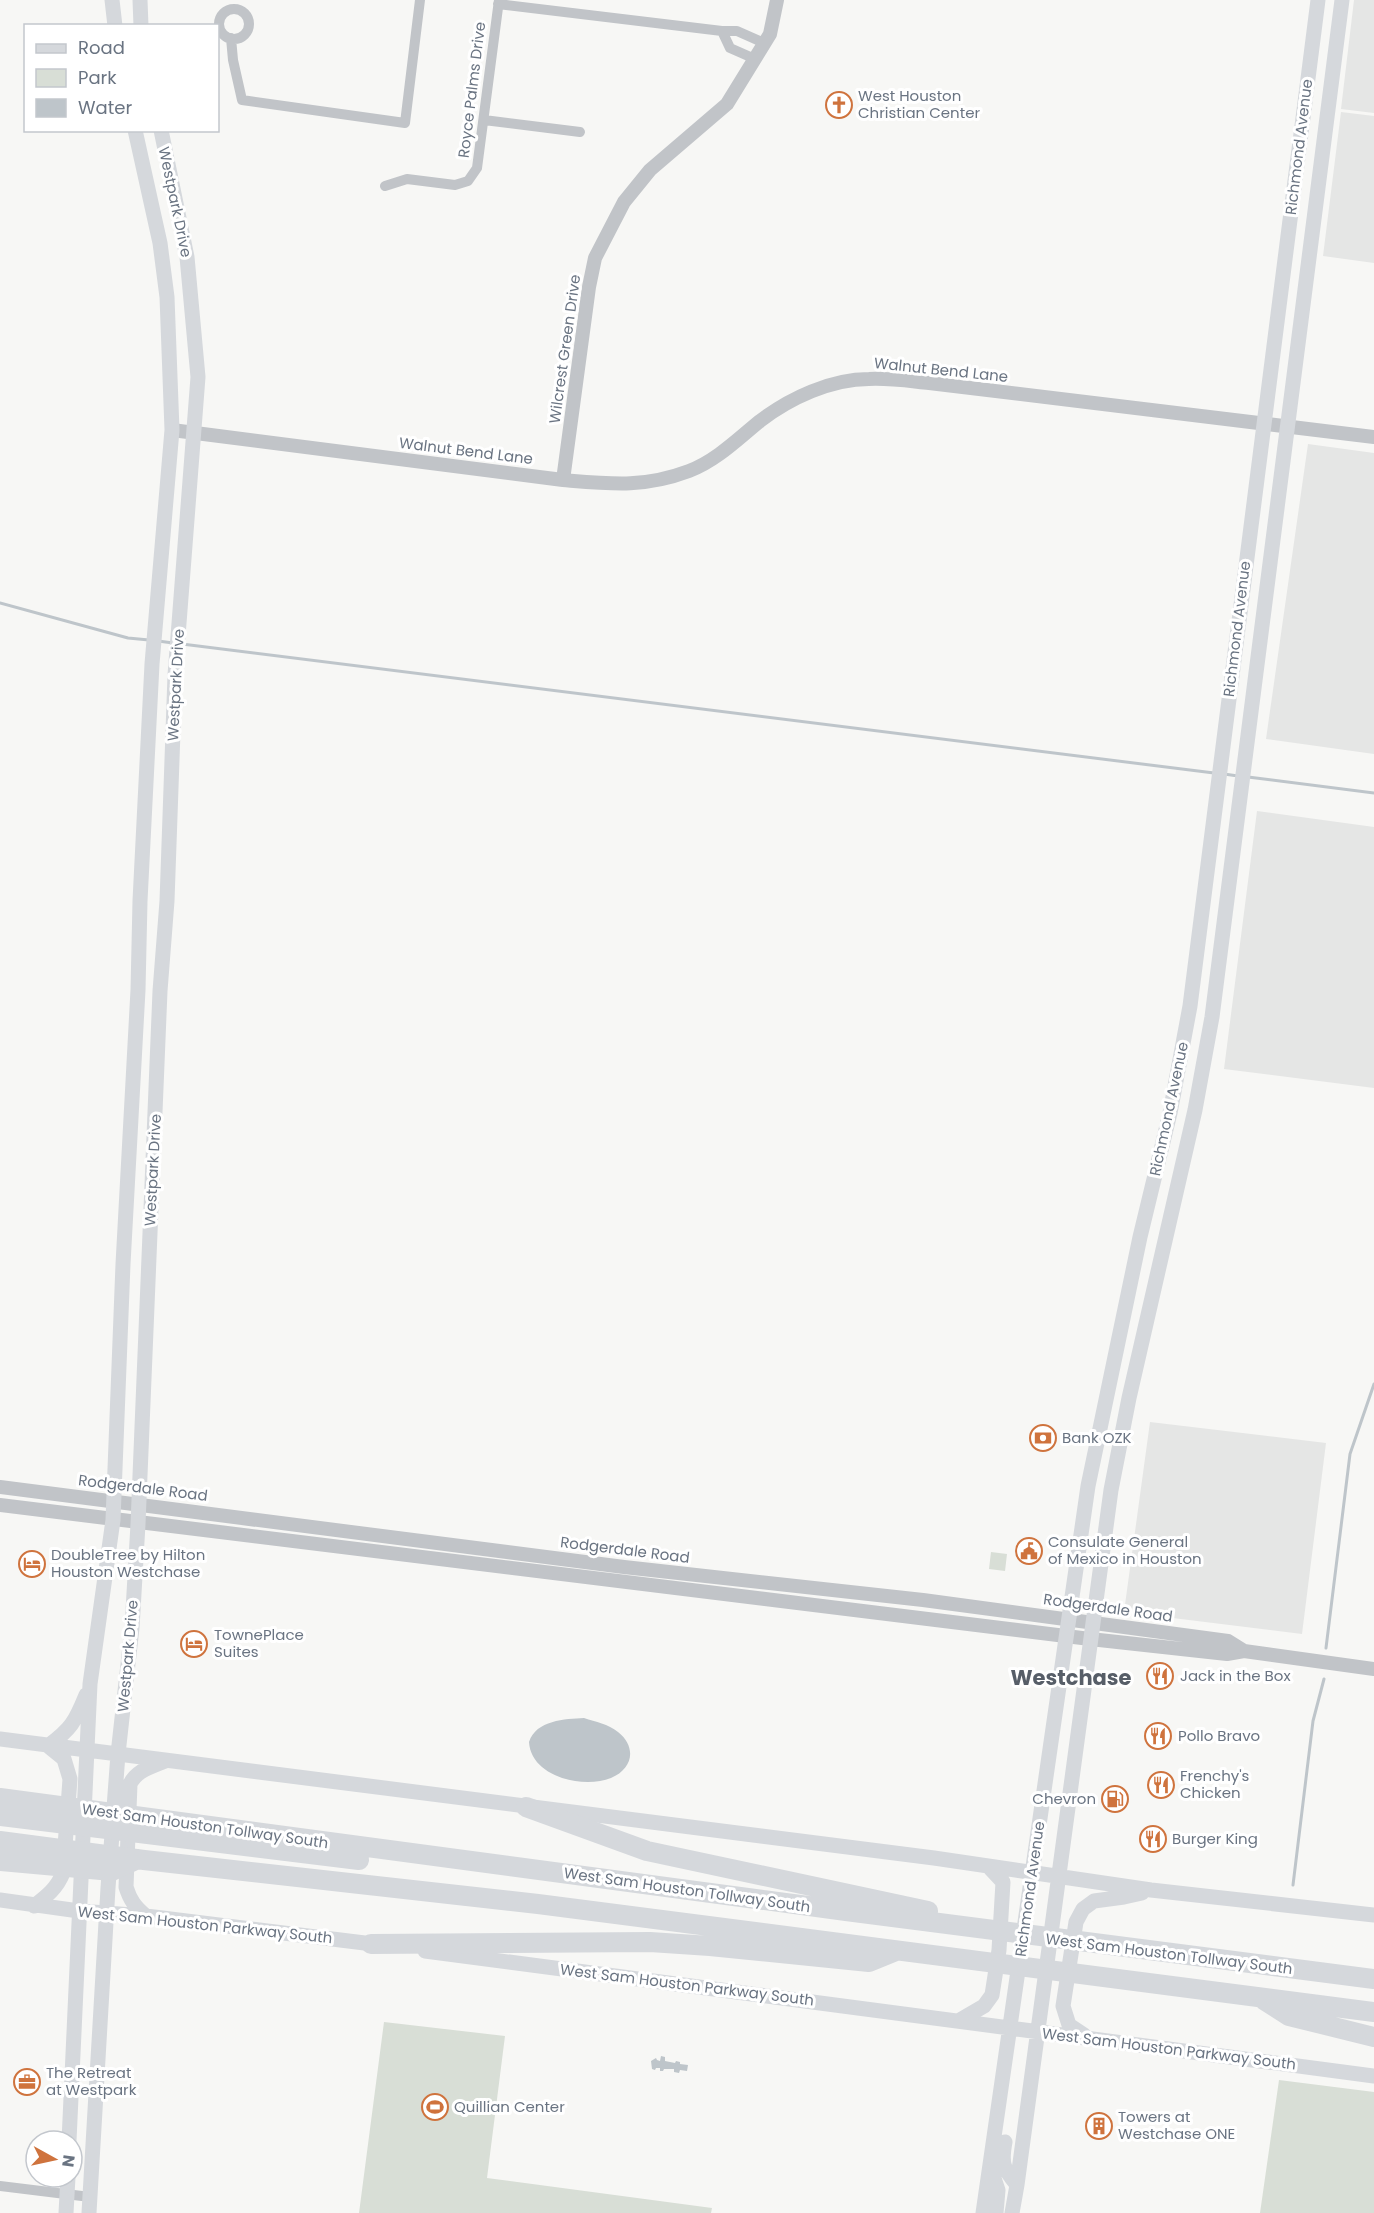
<svg xmlns="http://www.w3.org/2000/svg" width="1374" height="2213" font-family="Poppins,sans-serif">
  <rect width="100%" height="100%" fill="#f7f7f5"/>
  <path fill="#e5e6e5" d="M1354,0h20v113l-33,-4z
    M1341,112l33,4v147l-51,-7z
    M1308,444l66,9v301l-108,-15z
    M1257,811l117,16v261l-150,-19z
    M1150,1422l176,21 -24,191 -178,-22z"/>
  <path fill="#d8ded6" d="M991,1552l16,2 -2,17 -16,-2z
    M384,2022l121,14 -18,142 225,30 -1,5h-352z
    M1279,2080l95,12v121h-114z"/>
  <path fill="#bec5ca" d="M584,1718c12,4 24,6 34,14 19,15 15,37 -7,46 -28,11 -80,-1 -82,-36 7,-22 36,-23 55,-24z
    M661,2056l4,1v4l10,2 1,-2 4,1v2l8,1 -1,6 -7,-1 -1,3 -5,-1v-3h-10l-1,2h-3v-3h-4l-1,2 -3,-1 -1,-8 5,-3 1,2 3,1z"/>
  <g fill="none" stroke-linecap="round" stroke-linejoin="round">
    <path stroke="#bec5ca" stroke-width="3" d="M0,603l128,35 21,2
      M158,641l15,2
      M182,644l1032,129
      M1224,774l14,2
      M1248,777l126,16
      M1326,1648l24,-194 24,-70
      M1293,1885l20,-164 11,-42"/>
    <path stroke="#c1c4c8" stroke-width="10" d="M498,4l224,27h15l27,12
      M219 24a15 15 0 1 1 30 0a15 15 0 1 1-30 0Z
      M722,31l8,17 25,11
      M231,38l2,22 9,40 163,23 15,-123
      M484,120l96,12
      M385,186l22,-7 48,6 13,-4 9,-13 22,-168
      M0,2186l90,11"/>
    <path stroke="#c1c4c8" stroke-width="14" d="M172,430l391,50c48,4 81,8 126,-9 27,-10 50,-33 71,-50 30,-23 71,-42 109,-42 20,-1 40,2 60,4l445,54
      M563,480l26,-193 6,-29 29,-56 26,-32 77,-66 43,-70 7,-34
      M0,1487l624,80 299,33 305,41 16,10
      M0,1505l1090,134 137,15 17,-3 130,18"/>
    <path stroke="#d5d8dc" stroke-width="15" d="M112,0l3,26
      M140,0l1,26
      M0,1739l934,119 217,32 223,25
      M0,1900l79,11 67,5 235,29
      M34,1906c13,-10 23,-18 29,-33l7,-94 -6,-20 -16,-13c23,-17 27,-24 38,-51
      M146,1916c-11,-9 -16,-16 -20,-29l4,-103c7,-14 21,-17 35,-23
      M425,1951l949,125
      M960,2020l24,-14 8,-11 7,-45 4,-68 -15,-16
      M1084,2035l-15,-10 -6,-19 13,-84 7,-13 11,-8 30,-4 18,-4
      M69,2141l21,-457 23,-164 10,-256 15,-274 2,-89 12,-237 20,-234 -5,-133 -7,-54 -25,-113
      M1005,2142c-4,22 -2,26 12,43
      M992,2172l6,18 -2,23
      M66,2213l2,-36
      M89,2213l19,-325 10,-134 14,-126 6,-104 22,-533 7,-90 8,-226 23,-298 -11,-120 -26,-127
      M983,2213l105,-727 52,-249 30,-124 20,-107 128,-1006
      M1012,2213l5,-28 94,-695 18,-92 66,-288 17,-93 130,-1017"/>
    <path stroke="#d5d8dc" stroke-width="20" d="M0,1798l846,113 528,68
      M526,1807l121,44 281,60
      M0,1816l359,44
      M0,1841l144,19 394,44 836,108
      M0,1861l112,10 26,-12
      M371,1944l279,-2 60,4 159,16 27,-11
      M1264,2000l25,16 85,21"/>
  </g>
  <defs>
    <symbol id="church-ring" viewBox="-11 -11 22 22"><circle r="9.5" fill="#fff" stroke="#cf733d" stroke-width="1.5"/><path d="M-1.2-6h2.4v3.5h3.3v2.4h-3.3V6h-2.4V-.1h-3.3v-2.4h3.3Z" fill="#cf733d"/></symbol>
    <symbol id="bank-ring" viewBox="-11 -11 22 22"><circle r="9.5" fill="#fff" stroke="#cf733d" stroke-width="1.5"/><path d="M-6-4H6V4H-6ZM0-2.3a2.3 2.3 0 1 0 0 4.6a2.3 2.3 0 1 0 0-4.6Z" fill="#cf733d"/></symbol>
    <symbol id="civic-ring" viewBox="-11 -11 22 22"><circle r="9.5" fill="#fff" stroke="#cf733d" stroke-width="1.5"/><path d="M-.6-6.5H3V-4.5H.6V-3L4-1V1h2V6H-6V1h2V-1L-.6-3ZM-1.2 2.5V6h2.4V2.5Z" fill="#cf733d"/></symbol>
    <symbol id="hotel-ring" viewBox="-11 -11 22 22"><circle r="9.5" fill="#fff" stroke="#cf733d" stroke-width="1.5"/><path d="M-6-4.5h1.5V1H6V5H4.5V3h-9V5H-6ZM-4 0a1.8 1.8 0 1 1 3.6 0ZM.5 0V-2.5h3Q6-2.5 6 0Z" fill="#cf733d"/></symbol>
    <symbol id="restaurant-ring" viewBox="-11 -11 22 22"><circle r="9.5" fill="#fff" stroke="#cf733d" stroke-width="1.5"/><path d="M-5-6h1v4h1v-4h1v4h1v-4h1v5L-1.5 .5V6h-2V.5L-5-1ZM5-6V6H3V1.5H1.5Q1.5-4 5-6Z" fill="#cf733d"/></symbol>
    <symbol id="fuel-ring" viewBox="-11 -11 22 22"><circle r="9.5" fill="#fff" stroke="#cf733d" stroke-width="1.5"/><path d="M-5.5-6h7V0h2V4h1.3V-2.5L3-4.5l.8-.8L6-3V5H2.5V1h-1V6h-7ZM-4.2-4.7v3.2H.2V-4.7Z" fill="#cf733d"/></symbol>
    <symbol id="office-ring" viewBox="-11 -11 22 22"><circle r="9.5" fill="#fff" stroke="#cf733d" stroke-width="1.5"/><path d="M-6-3h4V-5.5h4V-3h4V5H-6ZM-1-4.5V-3h2v-1.5ZM-6 0V1H6V0Z" fill="#cf733d"/></symbol>
    <symbol id="stadium-ring" viewBox="-11 -11 22 22"><circle r="9.5" fill="#fff" stroke="#cf733d" stroke-width="1.5"/><path d="M0-5a6.5 5 0 1 0 0 10a6.5 5 0 1 0 0-10ZM-3.5-1.8h7v3.6h-7Z" fill="#cf733d"/></symbol>
    <symbol id="building-ring" viewBox="-11 -11 22 22"><circle r="9.5" fill="#fff" stroke="#cf733d" stroke-width="1.5"/><path d="M-4-6H4V6H1V3H-1V6H-4ZM-2.5-4.3h1.7v1.8h-1.7ZM.8-4.3h1.7v1.8H.8ZM-2.5-1h1.7V.8h-1.7ZM.8-1h1.7V.8H.8Z" fill="#cf733d"/></symbol>
  </defs>
  <g fill-rule="evenodd">
    <use href="#church-ring" x="824" y="90" width="30" height="30"/>
    <use href="#bank-ring" x="1028" y="1423" width="30" height="30"/>
    <use href="#civic-ring" x="1014" y="1536" width="30" height="30"/>
    <use href="#hotel-ring" x="17" y="1549" width="30" height="30"/>
    <use href="#hotel-ring" x="179" y="1629" width="30" height="30"/>
    <use href="#restaurant-ring" x="1145" y="1661" width="30" height="30"/>
    <use href="#restaurant-ring" x="1143" y="1721" width="30" height="30"/>
    <use href="#restaurant-ring" x="1146" y="1770" width="30" height="30"/>
    <use href="#fuel-ring" x="1100" y="1784" width="30" height="30"/>
    <use href="#restaurant-ring" x="1138" y="1824" width="30" height="30"/>
    <use href="#office-ring" x="12" y="2067" width="30" height="30"/>
    <use href="#stadium-ring" x="420" y="2092" width="30" height="30"/>
    <use href="#building-ring" x="1084" y="2111" width="30" height="30"/>
  </g>
  <g text-anchor="middle" stroke-width="6" stroke-linejoin="round" paint-order="stroke">
    <g font-size="15" fill="#6a7482" stroke="#fff">
      <text transform="translate(472 90) rotate(-83)" y="5">Royce Palms Drive</text>
      <text transform="translate(1299 147) rotate(-83)" y="5">Richmond Avenue</text>
      <text transform="translate(175 202) rotate(78)" y="5">Westpark Drive</text>
      <text transform="translate(565 349) rotate(-82)" y="5">Wilcrest Green Drive</text>
      <text transform="translate(941 370) rotate(6)" y="5">Walnut Bend Lane</text>
      <text transform="translate(466 451) rotate(7)" y="5">Walnut Bend Lane</text>
      <text transform="translate(1237 629) rotate(-83)" y="5">Richmond Avenue</text>
      <text transform="translate(176 685) rotate(-87)" y="5">Westpark Drive</text>
      <text transform="translate(1169 1109) rotate(-78)" y="5">Richmond Avenue</text>
      <text transform="translate(153 1170) rotate(-87)" y="5">Westpark Drive</text>
      <text transform="translate(143 1488) rotate(7)" y="5">Rodgerdale Road</text>
      <text transform="translate(625 1550) rotate(7)" y="5">Rodgerdale Road</text>
      <text transform="translate(1108 1608) rotate(8)" y="5">Rodgerdale Road</text>
      <text transform="translate(128 1656) rotate(-85)" y="5">Westpark Drive</text>
      <text transform="translate(205 1826) rotate(8)" y="5">West Sam Houston Tollway South</text>
      <text transform="translate(1030 1889) rotate(-82)" y="5">Richmond Avenue</text>
      <text transform="translate(687 1890) rotate(8)" y="5">West Sam Houston Tollway South</text>
      <text transform="translate(205 1925) rotate(6)" y="5">West Sam Houston Parkway South</text>
      <text transform="translate(1169 1954) rotate(7)" y="5">West Sam Houston Tollway South</text>
      <text transform="translate(687 1985) rotate(7)" y="5">West Sam Houston Parkway South</text>
      <text transform="translate(1169 2049) rotate(7)" y="5">West Sam Houston Parkway South</text>
    </g>
    <g font-size="15" fill="#6a7482" stroke="#fff" text-anchor="start">
      <text x="858" y="101">West Houston<tspan x="858" dy="17">Christian Center</tspan></text>
      <text x="1062" y="1443">Bank OZK</text>
      <text x="1048" y="1547">Consulate General<tspan x="1048" dy="17">of Mexico in Houston</tspan></text>
      <text x="51" y="1560">DoubleTree by Hilton<tspan x="51" dy="17">Houston Westchase</tspan></text>
      <text x="214" y="1640">TownePlace<tspan x="214" dy="17">Suites</tspan></text>
      <text x="1180" y="1681">Jack in the Box</text>
      <text x="1178" y="1741">Pollo Bravo</text>
      <text x="1180" y="1781">Frenchy's<tspan x="1180" dy="17">Chicken</tspan></text>
      <text x="1096" y="1804" text-anchor="end">Chevron</text>
      <text x="1172" y="1844">Burger King</text>
      <text x="46" y="2078">The Retreat<tspan x="46" dy="17">at Westpark</tspan></text>
      <text x="454" y="2112">Quillian Center</text>
      <text x="1118" y="2122">Towers at<tspan x="1118" dy="17">Westchase ONE</tspan></text>
    </g>
    <g font-size="21" font-weight="bold" fill="#575e68" stroke="#fff">
      <text x="1071" y="1685">Westchase</text>
    </g>
  </g>
  <rect x="24" y="24" width="195" height="108" fill="#ffffff" stroke="#c3c7cd" stroke-width="1.5"/>
  <rect x="36" y="44" width="30" height="9" fill="#d5d8dc" stroke="#c3c7cd" stroke-width="1.5"/>
  <text x="78" y="54" font-size="18" fill="#6a7482">Road</text>
  <rect x="36" y="69" width="30" height="18" fill="#d8ded6" stroke="#c3c7cd" stroke-width="1.5"/>
  <text x="78" y="84" font-size="18" fill="#6a7482">Park</text>
  <rect x="36" y="99" width="30" height="18" fill="#bec5ca" stroke="#c3c7cd" stroke-width="1.5"/>
  <text x="78" y="114" font-size="18" fill="#6a7482">Water</text>
  <g transform="translate(54 2159) rotate(98)"><circle r="28" fill="#ffffff" stroke="#c3c7cd" stroke-width="1.5"/>
  <path d="M0-4.5L10 22L0 15L-10 22Z" fill="#cf733d"/>
  <text y="-9" font-size="16" font-weight="bold" text-anchor="middle" fill="#6a7482">N</text>
  </g>
</svg>
